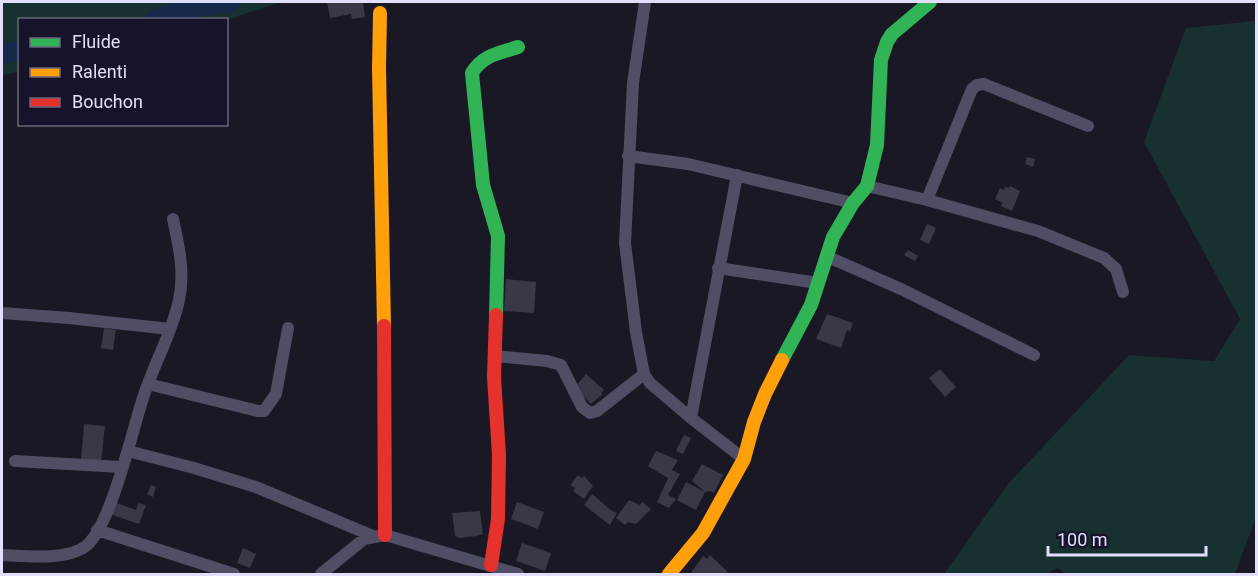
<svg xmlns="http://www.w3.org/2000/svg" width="1258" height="576" font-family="Roboto,sans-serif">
  <rect width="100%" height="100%" fill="#1a1825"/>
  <path fill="#173030" d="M2,2h279l-54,18h-207l-1,52 -17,3z
    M1256,21v496l-21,57h-169l-8,-6 -11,6h-103l64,-90 121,-129 85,6 26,-42 -96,-177 42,-114z"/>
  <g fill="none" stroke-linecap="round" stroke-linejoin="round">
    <path stroke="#15294a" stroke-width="20" d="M155,20l31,-12 44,-6
      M2,53l18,-2"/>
  </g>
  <path fill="#3a3746" d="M327,2h36l2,15 -13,2 -1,-5 -21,4z
    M1027,157l8,2 -2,8 -8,-3z
    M1010,186l10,5 -8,20 -11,-5 2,-3 -8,-4 5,-11 4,2 1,-3 4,1z
    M927,224l9,4 -7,16 -9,-4z
    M908,250l10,6 -3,5 -11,-6z
    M506,279l30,3 -2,31 -30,-2z
    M827,314l26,9 -3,8 -3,-1 -6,18 -25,-9z
    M104,328l12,2 -3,20 -12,-2z
    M940,369l16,18 -11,10 -16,-19z
    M586,374l18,16 -3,3 2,1 -12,10 -17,-16z
    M84,424l21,2 -4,36 -20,-2z
    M684,435l7,3 -8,16 -7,-3z
    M656,451l22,9 -6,10 8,4 -12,21 8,4 -7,9 -12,-6 11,-24 -20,-12z
    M702,464l21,11 -9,18 -4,-2 -5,1 -9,18 -19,-10 9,-18 19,10 -13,-11z
    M578,475l4,3 2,-2 9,10 -9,13 -11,-8 2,-3 -5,-3z
    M151,485l5,2 -3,10 -6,-3z
    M592,494l20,17 5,2 -7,12 -26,-20z
    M629,500l11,5 2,-3 9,7 -13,13 -3,2 -7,-2 -3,3 -9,-7z
    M114,502l22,8 2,-7 8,2 -7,19 -29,-10z
    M517,502l27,10 -6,17 -27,-10z
    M480,511l3,23 -6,2 -18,2 -4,-2 -3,-23z
    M522,543l29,10 -6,18 -29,-10z
    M243,548l13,6 -6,14 -13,-5z
    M710,555l18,17 -2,2h-36l13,-18 4,3z"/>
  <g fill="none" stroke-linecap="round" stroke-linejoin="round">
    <path stroke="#504e65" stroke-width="12" d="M645,2l-12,81 -8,160 11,89 8,42 6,9 41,35 53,41
      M628,156l60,8 165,39
      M867,186l60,14 111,31 66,27 12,11 7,23
      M927,200l45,-111 5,-4 7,-1 104,42
      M826,256l75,33 133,66
      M718,268l100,15
      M2,313l67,5 101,11
      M494,356l53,5 14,4 21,42 8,6 7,-2 47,-37
      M148,384l110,27h6l12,-17 12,-66
      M691,418l46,-243
      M128,451l66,17 62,19 117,49
      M15,461l106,6
      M97,530l137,44
      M2,555c23,1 64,6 84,-9 25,-20 46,-115 57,-148 10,-33 29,-64 36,-98 6,-27 0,-54 -6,-81
      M321,574l43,-35 21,-4 133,39"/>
    <path stroke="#30b455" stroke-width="14" d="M496,315l2,-79 -15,-51 -11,-112c10,-18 28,-20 46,-26
      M782,360l29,-55 22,-68 20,-34 14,-17 10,-41 4,-85 6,-18 5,-8 38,-32"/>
    <path stroke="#ff9f0a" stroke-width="14" d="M380,13l-1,55 5,258
      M669,574l34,-41 41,-74 10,-37 11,-28 17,-34"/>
    <path stroke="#e5322d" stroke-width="14" d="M384,326l1,209
      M491,565l7,-46 1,-64 -5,-78 2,-62"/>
  </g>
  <rect width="1258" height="576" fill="none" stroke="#e2dffd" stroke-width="6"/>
  <rect x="18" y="18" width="210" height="108" fill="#17132a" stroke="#68657e" stroke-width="1.5"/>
  <rect x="30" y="38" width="30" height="9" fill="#30b455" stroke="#68657e" stroke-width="1.5"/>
  <text x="72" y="48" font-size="18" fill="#e2dffd">Fluide</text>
  <rect x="30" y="68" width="30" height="9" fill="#ff9f0a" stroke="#68657e" stroke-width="1.5"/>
  <text x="72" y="78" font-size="18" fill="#e2dffd">Ralenti</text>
  <rect x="30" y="98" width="30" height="9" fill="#e5322d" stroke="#68657e" stroke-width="1.5"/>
  <text x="72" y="108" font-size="18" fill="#e2dffd">Bouchon</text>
  <path d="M1048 546v9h158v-9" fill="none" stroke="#e2dffd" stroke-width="3"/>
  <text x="1057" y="546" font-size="18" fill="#e2dffd" stroke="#17132a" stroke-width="4.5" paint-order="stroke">100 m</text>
</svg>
